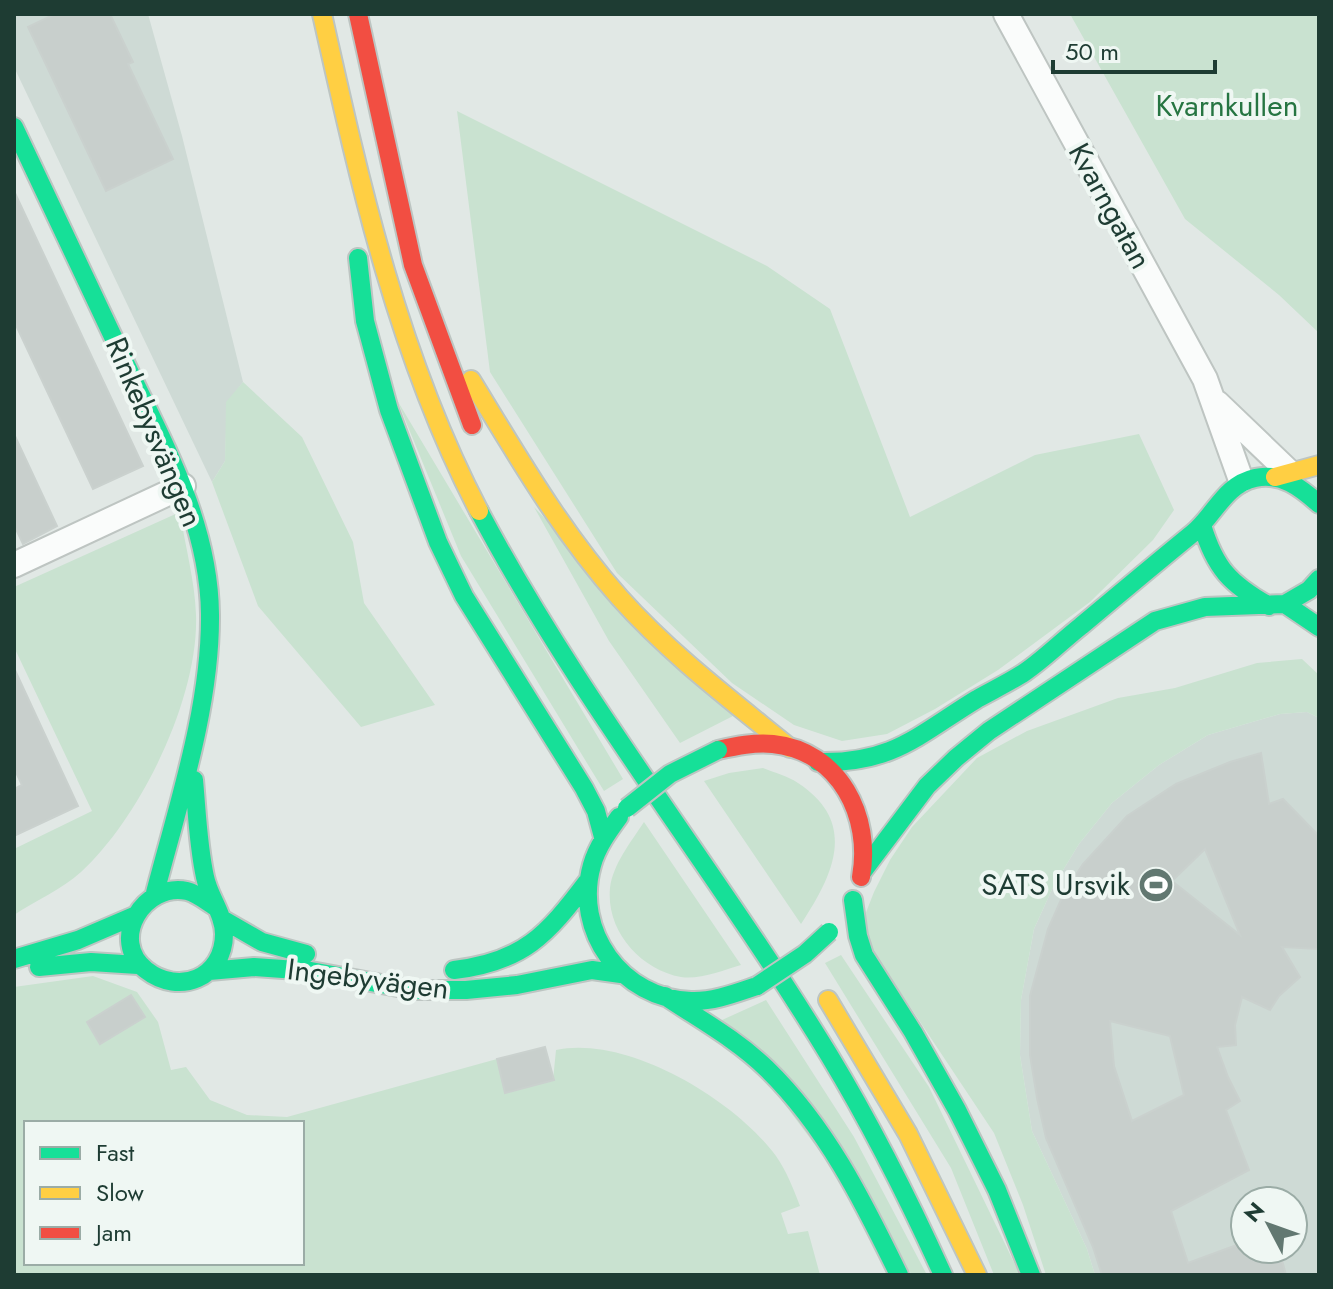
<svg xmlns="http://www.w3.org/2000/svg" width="1333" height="1289" font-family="Jost,sans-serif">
  <rect width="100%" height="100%" fill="#e1e8e5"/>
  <path fill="#cedad5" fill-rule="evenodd" d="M14,14h134l34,122 61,246 -16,21 -2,58 -13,21 -198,-415z
    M1307,712l12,6v557h-224l-8,-26 -55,-118 -12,-76 1,-55 13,-71 20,-44 25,-41 33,-41 47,-38 49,-30 72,-21zM1245,1201h48v48h-48z"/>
  <path fill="#c9e2d0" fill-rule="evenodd" d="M1070,14h249v319l-40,-38 -94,-76z
    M457,111l310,155 63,43 80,208 125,-62 104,-21 35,76 -21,30 -63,62 -92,68 -63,39 -48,25 -45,7 -48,-16 -62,-42 -115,-110 -127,-201z
    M243,382l59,55 51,105 11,61 71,102 -74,22 -103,-121 -46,-124 13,-21 1,-59z
    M397,400l226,379 -19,12 -143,-235z
    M534,507l199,209 -53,27 -71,-102z
    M180,512c5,34 15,69 16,103 3,82 -55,202 -115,257 -19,17 -46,29 -67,43v-66l78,-38 -78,-164v-60z
    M1302,659l17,16v43l-12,-6 -27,2 -72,21 -49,30 -47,38 -33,41 -25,41 -20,44 -13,71 -1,55 12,76 55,118 8,26h-49l-23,-70 -29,-72 -125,-188 -4,-30 9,-23 16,-32 22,-33 65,-69 50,-27 91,-33 57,-10 82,-25z
    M763,768c12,5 25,8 35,15 61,40 35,92 3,141l-97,-143 25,-8z
    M644,822l97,143c-17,5 -42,15 -60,12 -41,-8 -75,-46 -71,-89 3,-24 21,-46 34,-66z
    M841,955l88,132 91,188h-26l-43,-107 -126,-205z
    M93,976l44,16 21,30 13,48 15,-3 24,33 37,15 40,2 210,-58 9,34 47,-13 3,-30c71,-15 178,49 220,106 11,16 17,32 24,50l-19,7 7,21 20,-3 12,44h-806v-288zM26,1123h276v140h-276z
    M766,1000l88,137 73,138h-15l-190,-255z"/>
  <path fill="#c8cfcc" stroke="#cad1ce" stroke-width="2" fill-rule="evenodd" d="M55,14h55l23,48 -5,2 45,95 -67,32 -78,-164z
    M14,191l129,275 -50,23 -79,-168z
    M14,434l43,92 -34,18 -9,-19z
    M14,668l64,138 -64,30v-47l8,-4 -8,-17z
    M1261,753l8,51 14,-5 36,37v113l-37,-2 18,30 -21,19 -9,14 -28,-13 -7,28 1,20 -19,2 11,30 12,24 -14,9 23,60 -78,41 17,52 57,-21v7h34l7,26h-184l-9,-28 -47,-109 -9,-40 -7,-43v-59l18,-67 16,-36 19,-29 44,-48 49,-32 54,-22zM1205,849l35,86 -68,-54zM1110,1021l60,15 14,59 -52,26 -18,-55z
    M131,995l14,22 -45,27 -13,-22z
    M545,1047l9,33 -49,13 -8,-34z"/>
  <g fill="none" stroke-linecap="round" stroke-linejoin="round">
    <defs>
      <path id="street" d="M1006,14l199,365 36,101
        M1217,403l73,70
        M14,565l169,-79"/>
      <path id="fast" d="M14,127c36,77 72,154 109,231 38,81 86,163 87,256 1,91 -32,191 -55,279
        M358,258l7,63 24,89 49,132 26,54 120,192 12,23 7,26
        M479,511c101,191 238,360 350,544 43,71 80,145 114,220
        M1202,525c13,43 28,59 67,81
        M1285,604l34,23
        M818,762c75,2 100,-27 159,-63 16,-9 33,-17 48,-27 19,-13 37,-31 56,-46 37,-31 74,-62 112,-93 22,-18 31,-48 62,-55 26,-6 46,10 64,26
        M194,780c3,32 4,65 11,97 4,20 19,37 19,57 0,44 -45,62 -78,36 -38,-30 -2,-88 41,-79 9,2 19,10 27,15
        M619,817c-11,15 -22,30 -27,48 -19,66 30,134 99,136 22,1 45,-8 66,-15
        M863,871l64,-85 29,-28 33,-27 166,-110 50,-14 80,-3 24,-14 10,-11
        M853,900l5,36 6,19 49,77 44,78 40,80 34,85
        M222,919l40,23 44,12
        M14,959l64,-19 56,-24
        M39,967l52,-5 47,3
        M454,970c69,-8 93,-35 133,-88
        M209,971l45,-4 57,4 103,19h52l51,-5 75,-15 29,4
        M665,996c34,23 71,43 101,72 60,58 97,133 133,207"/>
      <path id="slow" d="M322,14c38,170 76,342 157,497
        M471,380c46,75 90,152 149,218 50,56 111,102 170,150
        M1275,477l44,-12
        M828,1000l80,134 69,141"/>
      <path id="jam" d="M358,14l55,251 59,160
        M718,750c18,-4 37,-8 55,-6 67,7 99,73 88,133"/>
    </defs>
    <use href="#street" stroke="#bec5c2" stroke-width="28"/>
    <use href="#fast" stroke="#bdc5c2" stroke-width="22"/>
    <use href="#slow" stroke="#bdc5c2" stroke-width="22"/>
    <use href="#jam" stroke="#bdc5c2" stroke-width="22"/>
    <use href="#street" stroke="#fafcfb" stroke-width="24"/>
    <use href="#fast" stroke="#16e098" stroke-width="18"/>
    <use href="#slow" stroke="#ffcf43" stroke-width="18"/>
    <use href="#jam" stroke="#f24e42" stroke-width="18"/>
    <defs>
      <path id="fast-bridge" d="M627,808l43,-34 48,-24
        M757,986l48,-32 24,-22"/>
    </defs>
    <use href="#fast-bridge" stroke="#bdc5c2" stroke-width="22" stroke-linecap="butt"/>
    <use href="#fast-bridge" stroke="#16e098" stroke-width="18"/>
  </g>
  <defs>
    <symbol id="stadium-disc" viewBox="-11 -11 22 22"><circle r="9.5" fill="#627871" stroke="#eff7f3"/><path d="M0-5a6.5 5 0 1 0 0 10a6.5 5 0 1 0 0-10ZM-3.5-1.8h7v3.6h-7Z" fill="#fff"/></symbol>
  </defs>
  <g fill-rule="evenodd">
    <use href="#stadium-disc" x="1136" y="865" width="40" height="40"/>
  </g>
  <g text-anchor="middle" stroke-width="8" stroke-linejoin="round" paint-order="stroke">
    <g font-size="30" fill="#267542" stroke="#eff7f3">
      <text x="1227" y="116">Kvarnkullen</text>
    </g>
    <g font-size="30" fill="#1e3c33" stroke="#eff7f3">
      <text transform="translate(1110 206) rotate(61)" y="10">Kvarngatan</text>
      <text transform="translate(154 432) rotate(67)" y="10">Rinkebysvängen</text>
      <text transform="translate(368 979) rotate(7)" y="10">Ingebyvägen</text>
    </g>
    <g font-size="30" fill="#1e3c33" stroke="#eff7f3" text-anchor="end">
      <text x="1130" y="895">SATS Ursvik</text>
    </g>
  </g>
  <rect width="1333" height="1289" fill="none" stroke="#1e3c33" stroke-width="32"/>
  <rect x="24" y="1121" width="280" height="144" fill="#eff7f3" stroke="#9baca6" stroke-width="2"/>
  <rect x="40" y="1147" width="40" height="12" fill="#16e098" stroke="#9baca6" stroke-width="2"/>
  <text x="96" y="1161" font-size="24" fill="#1e3c33">Fast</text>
  <rect x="40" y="1187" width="40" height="12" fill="#ffcf43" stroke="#9baca6" stroke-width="2"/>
  <text x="96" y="1201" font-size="24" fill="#1e3c33">Slow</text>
  <rect x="40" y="1227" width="40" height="12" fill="#f24e42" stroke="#9baca6" stroke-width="2"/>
  <text x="96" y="1241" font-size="24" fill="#1e3c33">Jam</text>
  <g transform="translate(1269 1225) rotate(311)"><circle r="38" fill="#eff7f3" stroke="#9baca6" stroke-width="2"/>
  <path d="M0-6L14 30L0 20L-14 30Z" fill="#627871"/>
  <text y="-12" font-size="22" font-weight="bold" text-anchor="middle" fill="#1e3c33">N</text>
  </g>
  <path d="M1053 60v12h162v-12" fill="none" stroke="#1e3c33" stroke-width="4"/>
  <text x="1065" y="60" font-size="24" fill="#1e3c33" stroke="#eff7f3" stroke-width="6" paint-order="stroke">50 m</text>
</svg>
